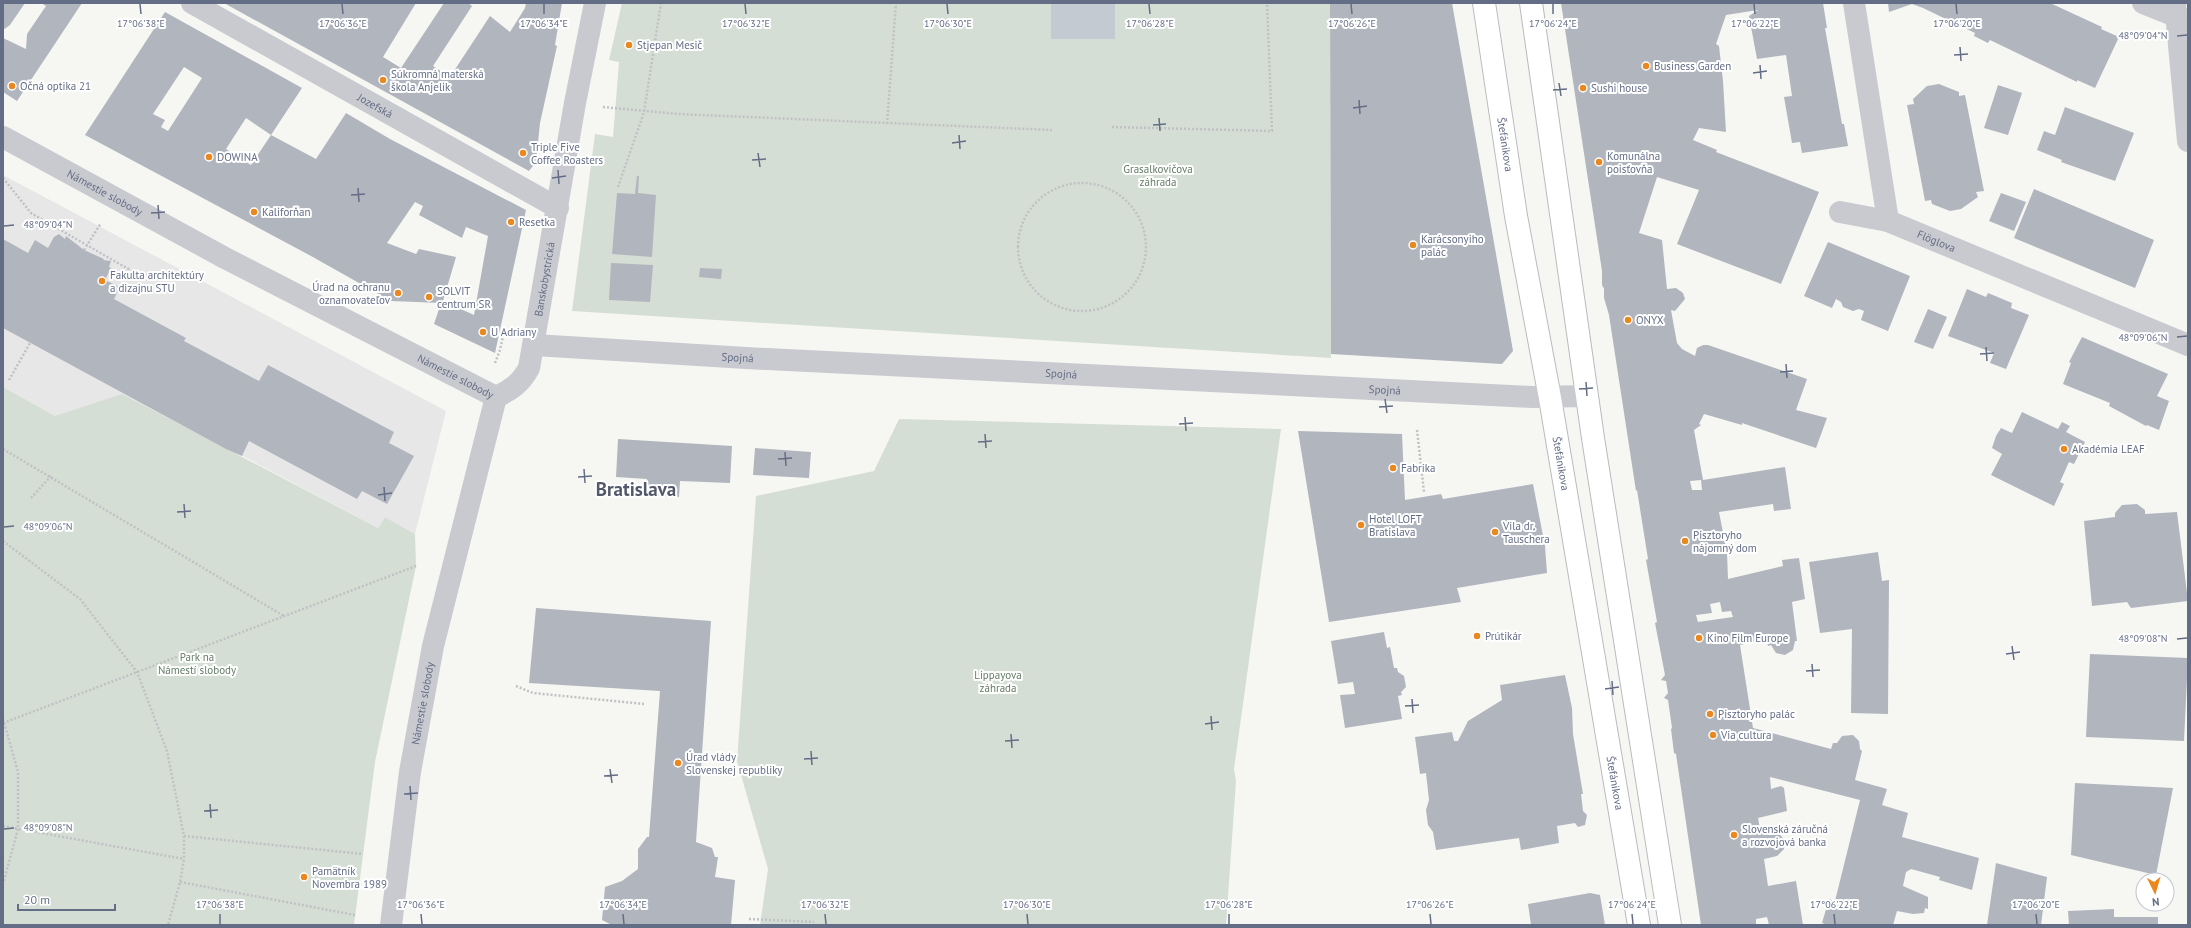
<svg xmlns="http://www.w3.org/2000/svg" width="2191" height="928" font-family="'PT Sans',sans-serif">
  <rect width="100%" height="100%" fill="#f6f7f3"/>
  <path fill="#e7e7e7" d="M3,175l443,236 -31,123 -30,-17 -7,11 -137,-73 -186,-39 -52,-29z"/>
  <path fill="#d5ded4" d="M622,3h708l1,355 -759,-47 23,-177 18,3 6,-75 -10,-2z
    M3,387l52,29 67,-22 256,134 7,-11 30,17 1,32 -41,196 -21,163h-351z
    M899,419l382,10 -47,340 2,12 -10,144h-466l8,-56 -31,-108 19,-265 118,-25z"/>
  <path fill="#c4cad2" d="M1051,3h64v36h-64z"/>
  <path fill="#b1b5be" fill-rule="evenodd" d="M3,3h22l-15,22 -7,5z
    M41,3h41l-65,98 -14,-9v-54l23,11 1,-15 19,-28z
    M224,3h192l-33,54 18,11 43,-65h24l4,3 -39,60 17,11 40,-61 20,16 15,-24 1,-5h36l-7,42 2,1 -17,77 -4,39 -7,9z
    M1330,3h122l61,348 -11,13 -171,-10z
    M1561,3h262l4,25h-2l17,96h2l4,22 -46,7 -2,-11 -8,1 -8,-46 8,-1 -6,-41 -29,4 -8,-43 9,-6 -32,5 -10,29 3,2 4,35 3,51 -27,-4 -6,12 24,10 -1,2 103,40 -38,92 -104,-40 22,-54 -42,-13 -18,56 23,7 5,49 9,-1 7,5 2,6 -10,12 -4,-1 6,33 5,6 13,7 2,-8 6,-3h5l99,34 -11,31 31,8 -11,30 -74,-25v2l-38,-11 -5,10 2,1 -7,5 9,50 82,-13 6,42 -17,2 -1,-7 -54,8 8,41 1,26 55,-13 -1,-6 17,-2 6,41 -13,3 5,39h-2l-2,9 -8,5 -9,-2 -5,-8 -3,1 -2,-7 -26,6 13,83 78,21 2,-6h4l5,-7 11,-1 6,6 1,8 2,2 -7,29 32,9 -5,16 26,8 -6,24 77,21 -7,32 -33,-10 1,-3 -29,-8 -5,3 -3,14 25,11v12l-3,-1 -1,5 -11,1 -16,-3 -4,14h-65l-6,-2 7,-24 6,2 25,-101 -90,-23 1,12 10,-3 3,2 3,23 -29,7 2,11 9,-2 7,2 9,12 -1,8 -7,7 -13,3 4,27 28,-5 7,44h-34l-2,-8 -11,2v6h-55l-25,-171 -2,-1 -3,-24 1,-1 -4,-28 -4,-2 4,-5 -2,-12 -5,-1 4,-5 -10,-52 2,-1 -11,-62 2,-1 -11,-69 -1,1 -27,-176 -5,-17v-11l-1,1 -1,-4v-13zM1701,480l1,10h-10l-2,-9zM1720,602l2,10 9,-1 2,6 -35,5 -2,-7 16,-2 -2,-9z
    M1888,3h162l52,24 -1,2 18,8 -24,51 -18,-8v2l-87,-42 -2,3 -14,-7 1,-3 -52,-25 -11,-4 -23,8z
    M165,12l137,76 -31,47 45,24 30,-46 44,26 136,71 -31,143 -61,-29 7,-21 -50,-2 -80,-45 -226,-121zM184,67l18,11 -34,53 -7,-4 4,-7 -12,-6zM246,118l25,17 -20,30 -25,-16zM415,202l8,4 -4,9 43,23 4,-11 22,9 -14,79 -31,-14 13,-44 -37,-8 -3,5 -29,-11z
    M1939,84l20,8v4l6,-1 19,96 -8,1 2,5 -17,12 -11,2 -18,-7 -1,-4 -6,1 -18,-96 7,-1 -1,-5 14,-13z
    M1998,85l24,8 -14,42 -24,-7z
    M2065,107l69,26 -19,48 -54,-19 1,-2 -25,-10 7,-19 11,4z
    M637,176h2l-1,17 18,2 -4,62 -40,-3 5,-61 18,1z
    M2034,189l120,51 -19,48 -121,-50z
    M2001,193l25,9 -12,29 -25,-10z
    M59,234l6,5 1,-3 18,14 20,9 -1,1 8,1 -2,6 2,1 -6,12 15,7 -6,12 72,39 -2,3 75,40 9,-16 126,67 -5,11 25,13 -27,48 -25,-13 -5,8 -108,-58 -7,15 -16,-7 -223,-121v-89l25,14 7,-13 13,8 6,-11z
    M1828,242l82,34 -22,55 -27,-11 3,-9 -5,-2 -6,2 -10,-4 -2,-5 -5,-3 -4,9 -28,-12z
    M611,263l42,2 -3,37 -41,-2z
    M700,268l22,1 -1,10 -22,-2z
    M1967,289l19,8 2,-4 24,10 -1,5 18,7 -23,54 -16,-6 4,-10 -46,-17z
    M1928,309l19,8 -14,32 -19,-7z
    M2082,337l86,37 -11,22 12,5 -10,29 -12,-5 -1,1 -37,-20 1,-3 -5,-2 -42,-17 8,-21 -2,-1z
    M2022,412l36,17 4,-7 8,4 -4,6 19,10 -11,22 -5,-2 -9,20 4,2 -10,22 -63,-31 11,-21 -10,-6 4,-12 5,-8 11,5z
    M1298,431l104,3 3,66 36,-6 2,5 90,-15 12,62 2,27 -90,15 4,14 -132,20z
    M618,439l114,7 -2,37 -50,-2 -1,16 -33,-2 1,-16 -31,-2z
    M755,448l56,4 -2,26 -56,-3z
    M2137,504l8,6v4l32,-2 11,89 -57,7 -4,-6 -35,4 -8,-85 31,-4v-4l7,-8z
    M1878,552l4,29 7,-1 -1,134 -37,-1 1,-84 -32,4 -11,-71z
    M536,608l175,13 -15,221 16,6 3,9h3l-3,20 20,3 -4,45h-119l-10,-5 3,-33 17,-6 16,-12v-20l9,-12h2l11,-146 -131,-8z
    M1384,632l3,16 3,-1 4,21h3l1,4 6,4 2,11 -5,5 1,3 -4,1 4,23 -57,9 -5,-33 15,-1 -2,-12 -15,2 -7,-43z
    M2090,654l98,4 -4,83 -98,-4z
    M1565,675l7,33 1,26 10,60h-2l2,17 4,4 -2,10 -7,2 -3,-4 -18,3 2,17 -38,7 -2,-12 -83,12 -3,-18 -5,-7 -2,-15 3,-10 -3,-27 -6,1 -5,-37 37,-5 2,9h4l10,-20 34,-21 -2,-15z
    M2075,783l98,5 -17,87 -85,-20z
    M1996,863l51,14 -6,48h-54z
    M1590,893l10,2 5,30h-74l-3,-21z
    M2114,909v8h44v8h-89l-1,-14z"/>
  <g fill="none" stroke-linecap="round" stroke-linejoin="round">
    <defs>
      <g id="major">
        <path id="s7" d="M1484,3l32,213 34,182 89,527"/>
        <path d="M1531,3l62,435 77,487"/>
      </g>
    </defs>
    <use href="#major" stroke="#b9bbc0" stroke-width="24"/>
    <path stroke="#c0c1c4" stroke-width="2.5" stroke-dasharray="2 2" stroke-linecap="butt" d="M603,107l75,7 374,16
      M887,124l9,-121
      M1112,127l160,4 -5,-128
      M3,178l28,35 106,61 60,2
      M1018 247a64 64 0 1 1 128 0a64 64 0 1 1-128 0Z
      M618,187l26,-75 17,-109
      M84,250l17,-27
      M495,363l5,-13 5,-23
      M9,380l21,-37
      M1417,430l7,62
      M3,449l281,167
      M31,498l20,-22
      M3,541l77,58 57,73 30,79 17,85v23l-4,23 -12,43
      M516,686l17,7 111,11
      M3,719l15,53v57l-15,55
      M3,723l413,-157
      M3,826l181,33
      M184,836l179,18
      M180,882l175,33
      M749,919l65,3"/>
    <g stroke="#c9cacf" stroke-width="22">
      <path id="s1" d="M192,3l366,205"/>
      <path id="s2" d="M1854,3l34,218 300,124"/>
      <path d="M2143,3l45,18"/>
      <path d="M2175,3l13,138"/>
      <path id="s3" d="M3,137l222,121 271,139"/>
      <path d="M1840,212l48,9"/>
      <path id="s4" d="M535,345l211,13 786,39 55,-1"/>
      <path id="s5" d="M496,397c15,-7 25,-14 33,-29l46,-265 20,-100"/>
      <path id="s6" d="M391,925l19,-153 23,-126 63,-249"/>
    </g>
    <use href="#major" stroke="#fff" stroke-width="22"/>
  </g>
  <path fill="none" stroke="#646d86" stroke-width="1.5" d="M140,4l1,10M342,4l1,10M544,4v10M745,4l1,10M947,4l1,10M1149,4l1,10M1351,4l1,10M1553,4v10M1754,4l1,10M1956,4l1,10M2177,36l10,-1M1960,47l1,14M1954,55l14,-1M1760,65l1,14M1753,73l14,-2M1559,83l2,13M1553,90l14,-1M1359,100l1,14M1353,108l14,-2M1159,118l1,13M1153,125l13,-1M959,135l1,14M952,143l14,-2M758,153l2,14M752,160l14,-1M558,170l1,14M552,178l14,-2M358,188l1,14M351,195l14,-1M158,205l1,14M151,213l14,-1M4,226l10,-1M2177,337l10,-1M1986,347l1,14M1980,354l14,-1M1786,364l1,14M1780,372l13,-1M1586,382l1,14M1579,389l14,-1M1385,399l2,14M1379,407l14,-1M1185,417l1,14M1179,424l14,-1M985,434l1,14M978,442l14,-1M785,452l1,14M778,459l14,-1M584,469l1,14M578,477l14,-1M384,487l1,14M378,495l14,-2M184,504l1,14M177,512l14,-1M4,527l10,-1M2177,639l10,-1M2012,646l2,14M2006,654l14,-2M1812,664l1,13M1806,671l14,-1M1612,681l1,14M1605,689l14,-2M1412,699l1,14M1405,706l14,-1M1211,716l1,14M1205,724l14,-2M1011,734l1,14M1005,741l14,-1M811,751l1,14M804,759l14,-1M610,769l2,14M604,776l14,-1M410,786l1,14M404,794l14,-1M210,804l1,14M204,811l14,-1M4,829l10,-1M220,914v10M421,914l1,10M623,914l1,10M825,914l1,10M1027,914l1,10M1229,914v10M1430,914l1,10M1632,914l1,10M1834,914l1,10M2036,914l1,10"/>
  <g fill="#ea8820" stroke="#fff" stroke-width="1.5">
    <circle cx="629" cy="45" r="4"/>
    <circle cx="1646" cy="66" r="4"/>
    <circle cx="383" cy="80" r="4"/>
    <circle cx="12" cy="86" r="4"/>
    <circle cx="1583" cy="88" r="4"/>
    <circle cx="523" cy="153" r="4"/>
    <circle cx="209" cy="157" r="4"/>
    <circle cx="1599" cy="162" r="4"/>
    <circle cx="254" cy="212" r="4"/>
    <circle cx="511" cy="222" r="4"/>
    <circle cx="1413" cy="245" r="4"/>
    <circle cx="102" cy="281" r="4"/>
    <circle cx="398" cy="293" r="4"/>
    <circle cx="429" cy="297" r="4"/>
    <circle cx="1628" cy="320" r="4"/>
    <circle cx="483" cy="332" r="4"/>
    <circle cx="2064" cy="449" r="4"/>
    <circle cx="1393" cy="468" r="4"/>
    <circle cx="1361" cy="525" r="4"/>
    <circle cx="1495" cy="532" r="4"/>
    <circle cx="1685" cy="541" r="4"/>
    <circle cx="1477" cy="636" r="4"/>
    <circle cx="1699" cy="638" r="4"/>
    <circle cx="1710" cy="714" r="4"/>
    <circle cx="1713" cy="735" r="4"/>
    <circle cx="678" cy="763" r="4"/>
    <circle cx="1734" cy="835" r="4"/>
    <circle cx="304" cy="877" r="4"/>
  </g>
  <g text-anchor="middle" stroke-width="4" stroke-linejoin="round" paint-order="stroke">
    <g font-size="11" fill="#646d86" stroke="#fff" text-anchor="start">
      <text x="637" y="49">Stjepan Mesič</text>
      <text x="1654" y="70">Business Garden</text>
      <text x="391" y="78">Súkromná materská<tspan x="391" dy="13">škola Anjelik</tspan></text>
      <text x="20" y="90">Očná optika 21</text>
      <text x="1591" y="92">Sushi house</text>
      <text x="531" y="151">Triple Five<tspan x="531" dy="13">Coffee Roasters</tspan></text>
      <text x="1607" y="160">Komunálna<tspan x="1607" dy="13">poisťovňa</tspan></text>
      <text x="217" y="161">DOWINA</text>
      <text x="262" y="216">Kaliforňan</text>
      <text x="519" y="226">Resetka</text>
      <text x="1421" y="243">Karácsonyiho<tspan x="1421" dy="13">palác</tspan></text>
      <text x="110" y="279">Fakulta architektúry<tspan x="110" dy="13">a dizajnu STU</tspan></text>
      <text x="390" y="291" text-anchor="end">Úrad na ochranu<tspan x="390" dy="13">oznamovateľov</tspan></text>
      <text x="437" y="295">SOLVIT<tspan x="437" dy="13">centrum SR</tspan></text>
      <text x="1636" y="324">ONYX</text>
      <text x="491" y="336">U Adriany</text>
      <text x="2072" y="453">Akadémia LEAF</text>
      <text x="1401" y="472">Fabrika</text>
      <text x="1369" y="523">Hotel LOFT<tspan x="1369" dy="13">Bratislava</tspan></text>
      <text x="1503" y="530">Vila dr.<tspan x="1503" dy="13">Tauschera</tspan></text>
      <text x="1693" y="539">Pisztoryho<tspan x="1693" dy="13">nájomný dom</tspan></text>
      <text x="1485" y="640">Prútikár</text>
      <text x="1707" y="642">Kino Film Europe</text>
      <text x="1718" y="718">Pisztoryho palác</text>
      <text x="1721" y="739">Via cultura</text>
      <text x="686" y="761">Úrad vlády<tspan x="686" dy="13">Slovenskej republiky</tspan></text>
      <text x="1742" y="833">Slovenská záručná<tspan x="1742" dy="13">a rozvojová banka</tspan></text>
      <text x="312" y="875">Pamätník<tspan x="312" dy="13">Novembra 1989</tspan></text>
    </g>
    <g font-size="11" fill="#646d86" stroke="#fff">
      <text dy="4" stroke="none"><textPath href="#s1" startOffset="210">Jozefská</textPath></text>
      <text dy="4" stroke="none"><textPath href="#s7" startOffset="143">Štefánikova</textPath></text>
      <text dy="4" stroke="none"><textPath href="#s3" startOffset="116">Námestie slobody</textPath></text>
      <text dy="4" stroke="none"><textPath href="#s2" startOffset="273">Flöglova</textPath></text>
      <text dy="4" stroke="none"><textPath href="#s5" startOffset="135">Banskobystrická</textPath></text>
      <text dy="4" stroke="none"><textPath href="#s4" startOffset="203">Spojná</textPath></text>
      <text dy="4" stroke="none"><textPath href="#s4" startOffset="527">Spojná</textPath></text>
      <text dy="4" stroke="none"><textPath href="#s3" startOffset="512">Námestie slobody</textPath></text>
      <text dy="4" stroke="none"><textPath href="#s4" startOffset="851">Spojná</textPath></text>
      <text dy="4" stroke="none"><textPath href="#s7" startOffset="467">Štefánikova</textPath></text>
      <text dy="4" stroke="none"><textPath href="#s6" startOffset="224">Námestie slobody</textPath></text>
      <text dy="4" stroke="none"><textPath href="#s7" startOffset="791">Štefánikova</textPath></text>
    </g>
    <g font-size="11" fill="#647c66" stroke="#fff">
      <text x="1158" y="173">Grasalkovičova<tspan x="1158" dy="13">záhrada</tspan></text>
      <text x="197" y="661">Park na<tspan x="197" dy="13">Námestí slobody</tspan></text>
      <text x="998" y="679">Lippayova<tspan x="998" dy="13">záhrada</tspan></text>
    </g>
    <g font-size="19" font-weight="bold" fill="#53596a" stroke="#fff">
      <text x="636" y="496">Bratislava</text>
    </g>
  </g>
  <g font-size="10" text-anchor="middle" fill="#646d86" stroke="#fff" stroke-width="4" stroke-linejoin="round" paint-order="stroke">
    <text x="141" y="27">17°06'38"E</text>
    <text x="343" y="27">17°06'36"E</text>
    <text x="544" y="27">17°06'34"E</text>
    <text x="746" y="27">17°06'32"E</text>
    <text x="948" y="27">17°06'30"E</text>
    <text x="1150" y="27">17°06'28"E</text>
    <text x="1352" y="27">17°06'26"E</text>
    <text x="1553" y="27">17°06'24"E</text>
    <text x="1755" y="27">17°06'22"E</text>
    <text x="1957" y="27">17°06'20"E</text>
    <text x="2143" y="39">48°09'04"N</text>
    <text x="48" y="228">48°09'04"N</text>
    <text x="2143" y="341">48°09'06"N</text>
    <text x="48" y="530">48°09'06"N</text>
    <text x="2143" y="642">48°09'08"N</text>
    <text x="48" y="831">48°09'08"N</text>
    <text x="220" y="908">17°06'38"E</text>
    <text x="421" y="908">17°06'36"E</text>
    <text x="623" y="908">17°06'34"E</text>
    <text x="825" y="908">17°06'32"E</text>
    <text x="1027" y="908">17°06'30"E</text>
    <text x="1229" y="908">17°06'28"E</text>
    <text x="1430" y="908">17°06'26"E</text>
    <text x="1632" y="908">17°06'24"E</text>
    <text x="1834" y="908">17°06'22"E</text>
    <text x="2036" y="908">17°06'20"E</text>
  </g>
  <rect width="2191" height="928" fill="none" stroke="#646d86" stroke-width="8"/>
  <g transform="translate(2155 892) rotate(175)"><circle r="19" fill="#ffffff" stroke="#c1c5cf"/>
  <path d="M0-3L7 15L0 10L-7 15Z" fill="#ea8820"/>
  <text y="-6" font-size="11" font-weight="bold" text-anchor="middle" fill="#646d86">N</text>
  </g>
  <path d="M18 904v6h97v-6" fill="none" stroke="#646d86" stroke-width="2"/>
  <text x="24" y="904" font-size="12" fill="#646d86" stroke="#ffffff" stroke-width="3" paint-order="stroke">20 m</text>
</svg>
